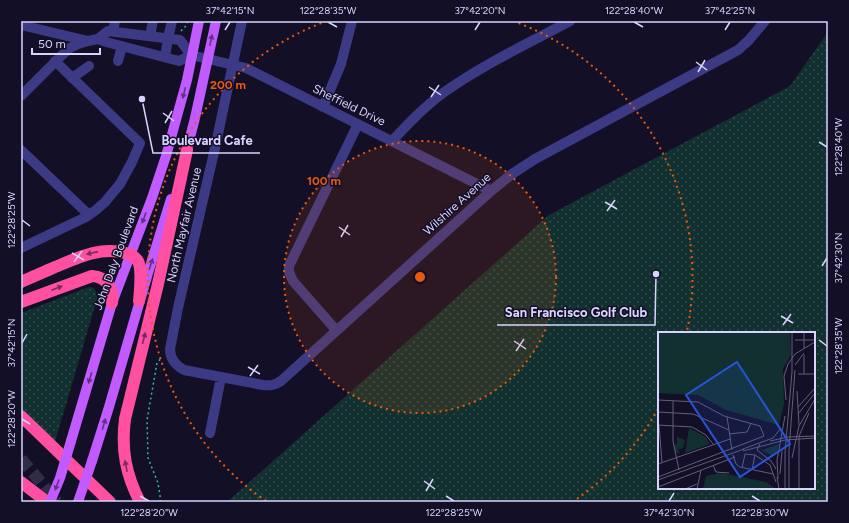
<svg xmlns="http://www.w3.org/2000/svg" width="849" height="523" font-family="Figtree,sans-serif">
  <defs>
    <pattern id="grass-dots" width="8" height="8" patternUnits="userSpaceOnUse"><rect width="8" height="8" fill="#12302f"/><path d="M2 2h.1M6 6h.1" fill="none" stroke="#344d4e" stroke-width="1.8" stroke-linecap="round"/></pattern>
  </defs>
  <rect width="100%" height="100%" fill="#130f26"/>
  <path fill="url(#grass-dots)" fill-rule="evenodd" d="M828,32v470h-601l322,-287 241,-129zM659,333h155v155h-155z
    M89,287c7,0 8,6 8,12l-43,146 -33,-36v-96z"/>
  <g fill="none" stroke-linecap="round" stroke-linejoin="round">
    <path stroke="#312d47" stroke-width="12" stroke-dasharray="12 6" stroke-linecap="butt" d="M21,459l13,15 23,28"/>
    <path stroke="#2fb8b0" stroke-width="1.5" stroke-dasharray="2 3" stroke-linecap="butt" d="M181,31l4,-4 3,-6
      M161,502l-3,-19 -10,-25 -1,-38 10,-57 5,-6"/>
    <path stroke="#3d3a85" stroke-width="10" d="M242,21l-27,127 -37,160 -8,41c0,10 5,16 14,21l79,15c8,1 12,0 18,-4l210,-190 21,-17 23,-15 203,-109 11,-10 16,-19
      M21,25l67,16
      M113,31l2,-10
      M150,36l3,-15
      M98,39l8,3 73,19 12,-6
      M191,55l55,13 245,123
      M165,57l3,-19 4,-17
      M118,61l4,-15
      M72,78l17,-12
      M21,96l41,-41 8,-7 8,-4 10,-3 10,-2 10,-8 72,9 11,15
      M323,107l18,-43 11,-43
      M392,141c16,-17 32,-34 51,-48 39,-28 84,-49 127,-72
      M21,150l68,65
      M21,248l65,-31 10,-7 9,-8 15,-18 12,-22 8,-19 -85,-82
      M336,330l-43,-49 -4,-9v-6l69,-142
      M210,433l11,-56"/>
    <path stroke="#c25bff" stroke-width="10" d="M185,157l10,-39 21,-97
      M71,441l41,-138 40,-105 14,-42 21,-76 12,-59
      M92,461l17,-54 39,-134 23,-74"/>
    <path stroke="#ff4fa3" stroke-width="12" d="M21,282c11,-5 23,-10 34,-15 22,-9 46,-21 70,-14 5,1 10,4 13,8 4,7 2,31 1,40
      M21,302l71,-26c15,1 22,13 20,27
      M21,416l89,86
      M21,482l26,20
      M140,502c-14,-27 -19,-52 -15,-83l33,-135 29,-134"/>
    <path stroke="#c25bff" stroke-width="10" d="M50,502l10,-24 11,-37
      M78,502l14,-41"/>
  </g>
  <defs><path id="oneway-solid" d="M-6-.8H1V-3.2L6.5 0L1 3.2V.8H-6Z"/></defs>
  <g fill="#623188">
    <use href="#oneway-solid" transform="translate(211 40) rotate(-78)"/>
    <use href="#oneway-solid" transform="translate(184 93) rotate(104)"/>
    <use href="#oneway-solid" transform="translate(144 218) rotate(110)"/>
    <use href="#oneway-solid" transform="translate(151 264) rotate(-72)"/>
    <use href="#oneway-solid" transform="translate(90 378) rotate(107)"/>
    <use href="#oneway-solid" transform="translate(104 424) rotate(-73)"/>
    <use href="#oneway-solid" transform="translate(57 485) rotate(111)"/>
  </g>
  <g fill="#7d2c5e">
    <use href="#oneway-solid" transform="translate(92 253) rotate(167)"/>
    <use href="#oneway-solid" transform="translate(57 288) rotate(-21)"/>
    <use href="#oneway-solid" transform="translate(144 338) rotate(-76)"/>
    <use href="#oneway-solid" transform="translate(126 466) rotate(-101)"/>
  </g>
  <path fill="none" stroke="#d9d4ff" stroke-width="1.5" d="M328,22l9,5M634,22l9,5M225,30l5,-8M475,30l5,-8M725,30l5,-8M696,62l11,8M698,72l7,-12M429,87l12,8M431,97l8,-12M163,113l11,8M165,123l7,-12M819,142l8,5M605,202l12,7M607,211l8,-11M22,220l8,6M339,227l11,8M341,237l7,-12M72,253l12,7M74,262l8,-11M822,266l5,-8M781,316l12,7M783,325l8,-11M819,340l8,6M514,341l12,8M22,343l5,-9M516,351l8,-12M248,367l12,7M250,376l8,-11M22,419l8,5M424,481l11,8M426,491l7,-12M140,496l9,5M446,496l8,5M752,496l8,5M669,501l5,-8"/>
  <circle cx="420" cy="277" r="136" fill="#e8590c" fill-opacity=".12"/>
  <g fill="none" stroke="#e8590c" stroke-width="2" stroke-dasharray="2 4">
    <circle cx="420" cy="277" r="136"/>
    <path d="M658 409A272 272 0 0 1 574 501M266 501A272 272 0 0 1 327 21M513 21A272 272 0 0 1 687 331"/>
  </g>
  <g text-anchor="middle" stroke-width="3" stroke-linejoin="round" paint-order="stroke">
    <g font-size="12" fill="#d9d4ff" stroke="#130f26">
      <text transform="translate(349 105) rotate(26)" y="4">Sheffield Drive</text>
      <text transform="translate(457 204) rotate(-42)" y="4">Wilshire Avenue</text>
      <text transform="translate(184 225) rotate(-77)" y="4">North Mayfair Avenue</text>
      <text transform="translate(116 258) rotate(-70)" y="4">John Daly Boulevard</text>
    </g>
  </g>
  <g transform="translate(658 332)">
    <rect width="157" height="157" fill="#130f26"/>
    <path d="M0,0h132l1,23 -8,14 1,35 -5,21 -53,-15 -28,-15 -40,-2zM121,112l-3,10 -3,2 -11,-6zM63,141l45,9 10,7h-73l3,-13z" fill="#12302f"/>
    <path d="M31,96l17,9 4,7 -25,9zM19,105l8,3 -2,8 -5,1 2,5 -5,-2 -1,-7 3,-1z" fill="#12302f"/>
    <path fill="none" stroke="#625e7d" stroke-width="1" d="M146,0v16M137,8h20M146,23v19M137,33l9,-12M140,42h17M139,59l2,34M0,68l40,2 26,14 36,10 4,10 -106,41M128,68l-2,-24 4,-12 7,-10 20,-12M15,69v40l6,29M140,75l17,-19M0,80l35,2 36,16M140,82l17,-21M69,85l5,33M0,93l34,2 14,8 7,9M1,93l3,38M71,102l18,-2 4,-9M141,104v53M141,104l10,-23M112,109l18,-4 27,-1M102,112l-3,6 14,11 5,8M85,117l30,-11 8,-10M85,119l42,-11 30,-2M75,123l3,9 4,3 33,7M134,126l7,-32 16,-27M0,132l72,-25M55,133l3,7 13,1M84,136l3,-14 10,1 15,10 6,17M94,138l3,-15M122,142l2,-23M119,145l2,12M120,147l-1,-19 8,-44M0,148l86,-31M0,155l77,-30M27,157l12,-5M39,157l4,-19M127,157v-36l7,-81v-40M131,157v-39l6,-80"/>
    <path fill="#2655da" fill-opacity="0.15" stroke="#2655da" stroke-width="2" d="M79,30l53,82 -50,33 -54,-82z"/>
    <rect width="157" height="157" fill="none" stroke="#d9d4ff" stroke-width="2"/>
  </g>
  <circle cx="420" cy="277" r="6" fill="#e8590c" stroke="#130f26" stroke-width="2"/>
  <g font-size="12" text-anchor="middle" font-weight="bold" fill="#e8590c" stroke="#130f26" stroke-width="3" stroke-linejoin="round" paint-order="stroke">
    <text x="228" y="89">200 m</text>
    <text x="324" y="185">100 m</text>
  </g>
  <path fill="none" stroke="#d9d4ff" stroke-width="1.5" d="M142 99L153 153H260M656 274L655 325H497"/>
  <g fill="#d9d4ff" stroke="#130f26" stroke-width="1.5">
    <circle cx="142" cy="99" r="4"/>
    <circle cx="656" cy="274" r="4"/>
  </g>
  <g font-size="13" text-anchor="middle" font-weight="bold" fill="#d9d4ff" stroke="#130f26" stroke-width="3" stroke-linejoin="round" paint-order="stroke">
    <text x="207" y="145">Boulevard Cafe</text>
    <text x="576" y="317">San Francisco Golf Club</text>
  </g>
  <rect width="849" height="523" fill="none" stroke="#130f26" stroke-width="44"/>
  <path d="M32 48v6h68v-6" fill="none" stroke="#d9d4ff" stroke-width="2"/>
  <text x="38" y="48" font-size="12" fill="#d9d4ff" stroke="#130f26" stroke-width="3" paint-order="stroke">50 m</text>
  <rect x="22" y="22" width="805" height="479" fill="none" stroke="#d9d4ff" stroke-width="1.5"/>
  <g font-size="10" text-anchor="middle" fill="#d9d4ff">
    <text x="230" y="14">37°42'15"N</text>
    <text x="328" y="14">122°28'35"W</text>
    <text x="480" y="14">37°42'20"N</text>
    <text x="634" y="14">122°28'40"W</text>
    <text x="730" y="14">37°42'25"N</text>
    <text transform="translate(838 147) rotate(-90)" y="4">122°28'40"W</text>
    <text transform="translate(11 220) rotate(-90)" y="4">122°28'25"W</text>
    <text transform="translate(838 258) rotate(-90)" y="4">37°42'30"N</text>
    <text transform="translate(11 343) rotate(-90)" y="4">37°42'15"N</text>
    <text transform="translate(838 346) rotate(-90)" y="4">122°28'35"W</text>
    <text transform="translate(11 419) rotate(-90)" y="4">122°28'20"W</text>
    <text x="149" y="516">122°28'20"W</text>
    <text x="454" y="516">122°28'25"W</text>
    <text x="669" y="516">37°42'30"N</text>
    <text x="760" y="516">122°28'30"W</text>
  </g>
</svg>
